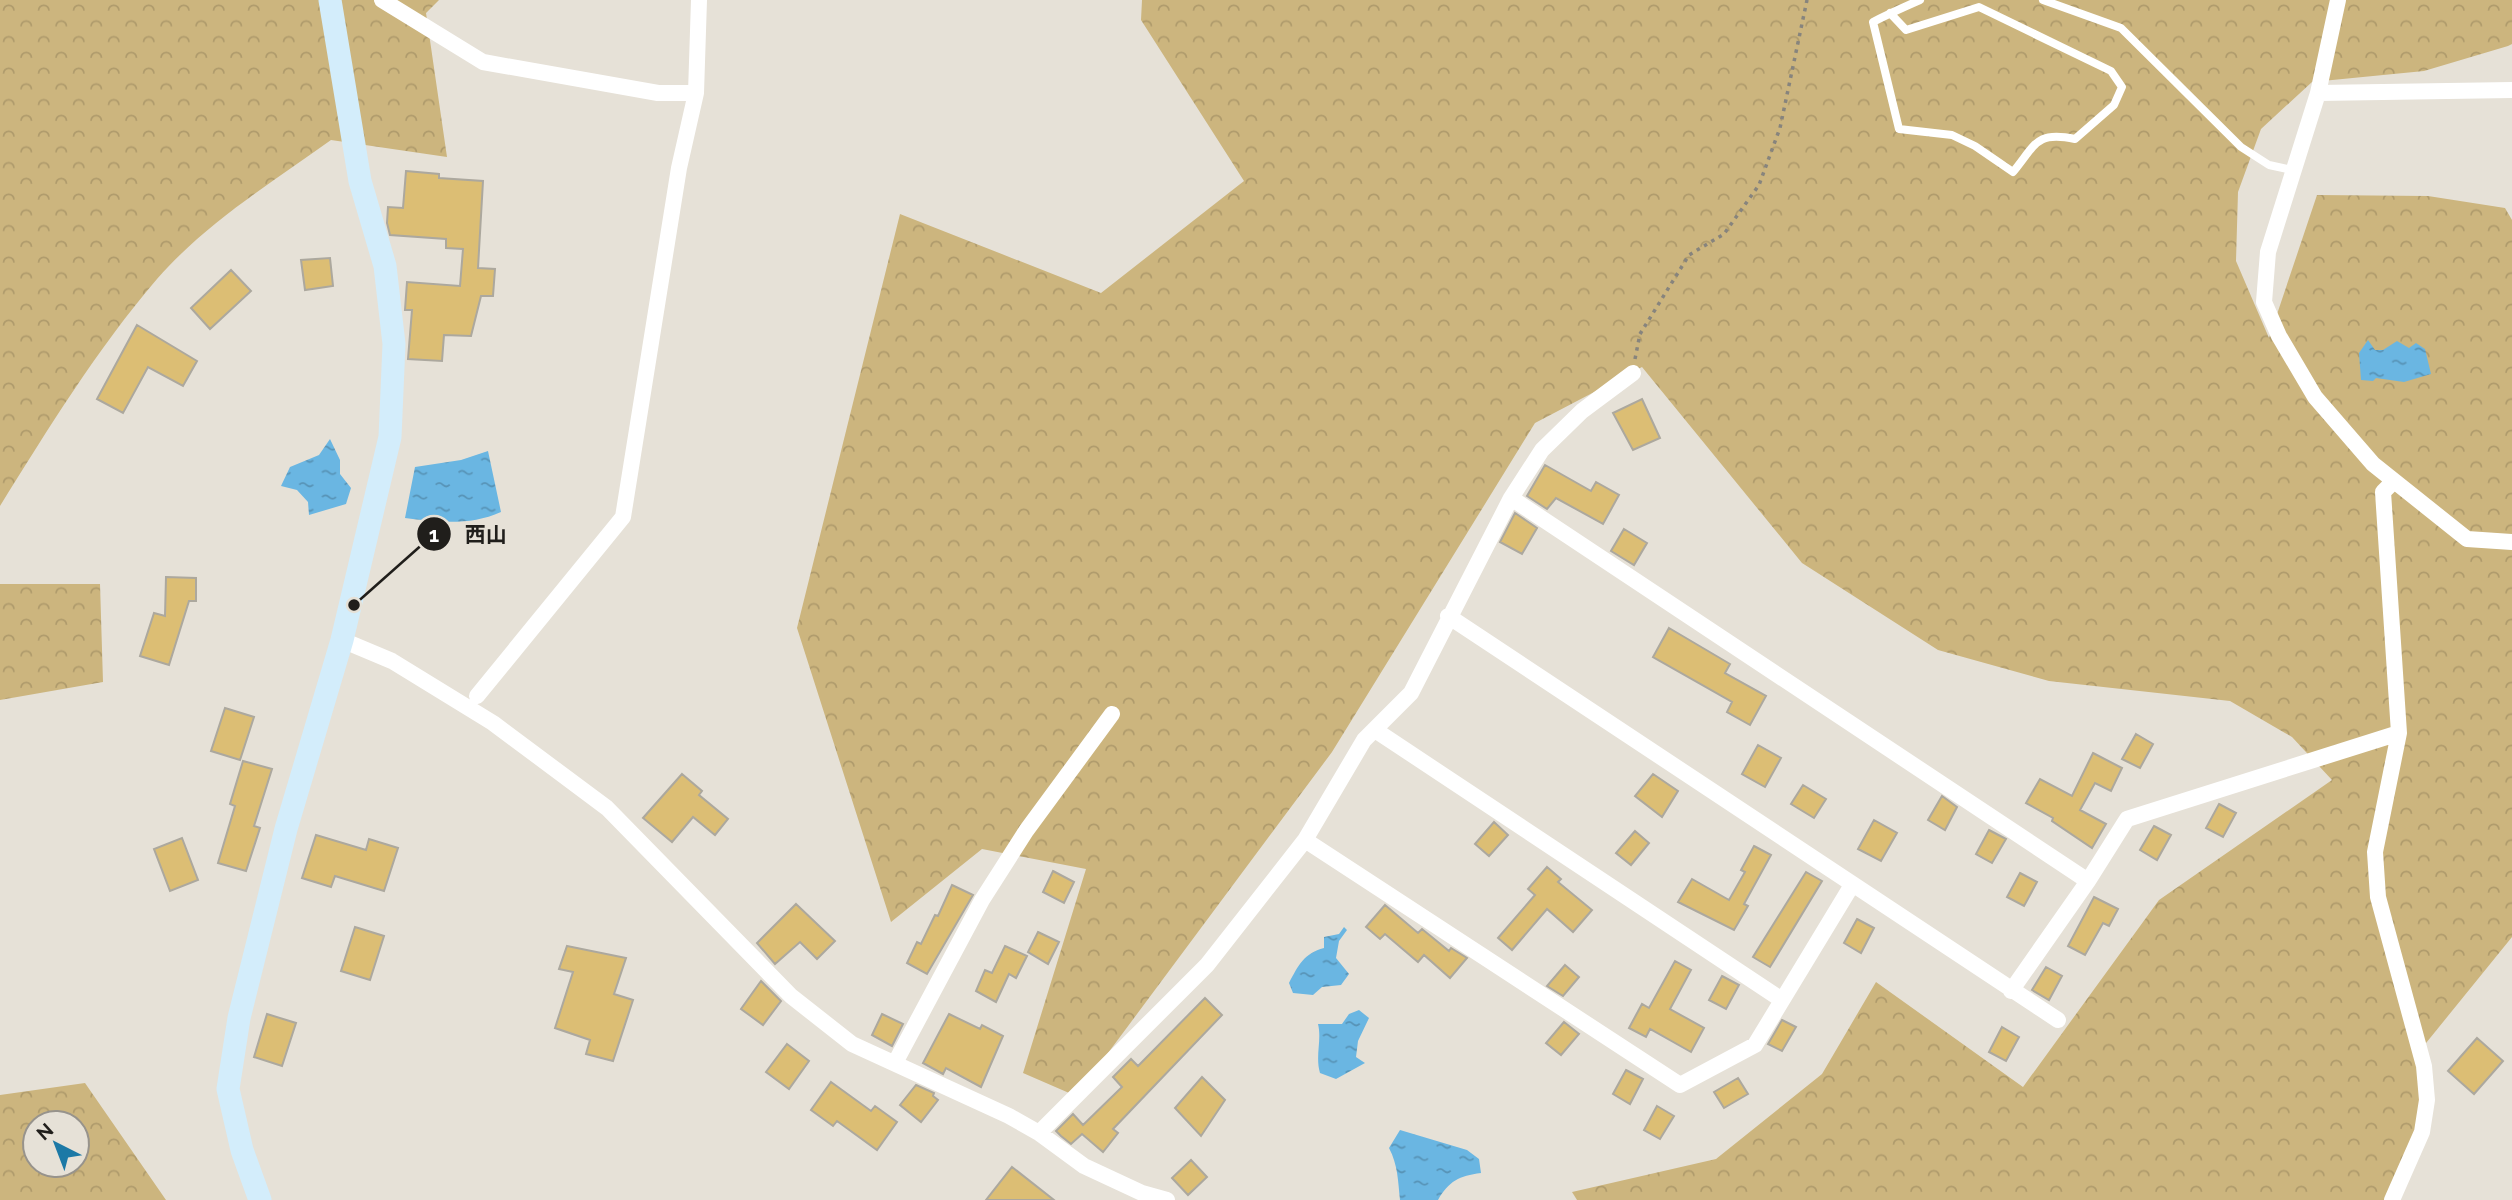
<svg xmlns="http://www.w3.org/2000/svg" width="2512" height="1200" font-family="Raleway,'Noto Sans JP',sans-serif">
  <defs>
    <pattern id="forest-crowns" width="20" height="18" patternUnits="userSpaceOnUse" patternTransform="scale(1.75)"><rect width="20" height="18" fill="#ccb57e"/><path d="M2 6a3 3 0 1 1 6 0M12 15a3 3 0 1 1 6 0" fill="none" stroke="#af9b6c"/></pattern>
    <pattern id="water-ripples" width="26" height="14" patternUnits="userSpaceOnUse" patternTransform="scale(1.75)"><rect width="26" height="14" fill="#6ab6e2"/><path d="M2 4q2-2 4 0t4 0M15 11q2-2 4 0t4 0" fill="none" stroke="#5793b6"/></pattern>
  </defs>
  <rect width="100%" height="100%" fill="#e6e1d7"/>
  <path fill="url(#forest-crowns)" fill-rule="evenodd" d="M0,0h439l-13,13 21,144 -116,-17c-60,43 -125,83 -174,139 -60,70 -109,150 -157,227z
    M1142,0h1370v44l-4,2 -84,25 -112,11 -51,47 -23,63 -2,69 33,77 48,-143 111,1 77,12 7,12v717l-90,111 2,72 -30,80h-817l-5,-8 144,-33 106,-85 54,-92 147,105 136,-187 173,-120 -40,-43 -62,-36 -181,-20 -111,-31 -136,-87 -160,-196 -107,56 -203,329 -256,344 -53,-23 63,-204 -104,-20 -91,73 -94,-294 103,-414 201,79 143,-112 -103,-161z
    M0,584h100l3,98 -103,18z
    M85,1083l81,117h-166v-105zM35,1123h42v42h-42z"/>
  <path fill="url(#water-ripples)" d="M2368,340l7,10h8l14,-9 12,7 7,-5 9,6 6,25 -27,8 -28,-4 -3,3 -12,-1 -2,-27z
    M330,439l10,21v14l11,14 -5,16 -37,11 -1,-13 -11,-12 -16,-4 9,-19 29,-12z
    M488,451l13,61c-31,14 -63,10 -96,6l10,-51 46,-7z
    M1344,927l3,3 -8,11 -3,17 13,16 -8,11 -19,2 -9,8 -20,-2 -4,-10c9,-17 15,-30 35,-35v-11l15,-3z
    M1359,1010l10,8 -11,23 -2,16 9,6 -29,16 -16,-6c-5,-17 2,-33 -2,-49h24l7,-10z
    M1400,1130l67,20 12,9 2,14c-22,3 -32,8 -43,27h-38c-2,-19 -2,-35 -11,-52z"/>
  <path fill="#dcbe74" stroke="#aca89e" stroke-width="2" d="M406,171l33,3v4l44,3 -5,87 17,1 -2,27h-12l-10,40 -27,-1 -2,26 -34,-2 4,-49h-7l2,-28 53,4 3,-37 -17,-1v-9l-56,-4 -3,-12 1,-16 15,1z
    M330,258l3,28 -28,4 -4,-30z
    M231,270l20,21 -41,38 -19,-21z
    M137,325l60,36 -14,25 -35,-19 -25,46 -26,-14z
    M1642,399l18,39 -27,12 -20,-37z
    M1545,465l46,26 5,-9 23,13 -16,29 -47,-26 -9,11 -20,-13z
    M1515,513l22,15 -15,26 -22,-12z
    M1624,529l23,14 -13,22 -23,-14z
    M166,577l30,1v23h-7l-20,64 -29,-9 14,-43 11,3z
    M1669,628l61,36 -5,9 41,23 -16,29 -23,-13 5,-10 -79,-45z
    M225,708l29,9 -14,43 -29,-9z
    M2136,734l17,10 -13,24 -18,-9z
    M1758,745l23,13 -16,29 -23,-13z
    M2093,753l29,15 -11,23 -16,-8 -15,27 26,14 -14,24 -40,-27 1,-3 -27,-15 14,-24 32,17z
    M243,761l29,8 -18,57 6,2 -14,43 -28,-8 17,-57 -5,-2z
    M682,774l20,17 -3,4 29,24 -13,16 -22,-18 -21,25 -29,-24z
    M1653,774l25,17 -16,26 -27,-21z
    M1803,785l23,14 -12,19 -23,-14z
    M1942,796l15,11 -12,23 -17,-10z
    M2219,804l17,9 -13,24 -17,-9z
    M1874,820l23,13 -16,28 -23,-12z
    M1494,822l14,13 -19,21 -14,-12z
    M2154,826l17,9 -14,25 -17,-10z
    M1989,830l17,9 -14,24 -16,-9z
    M1635,831l14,12 -18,22 -15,-12z
    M316,835l50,15 3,-11 29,9 -14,43 -49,-15 -4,11 -29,-9z
    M182,838l16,42 -28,11 -16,-42z
    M1754,846l17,9 -27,49 4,2 -14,24 -56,-28 14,-23 37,21 16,-28 -4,-2z
    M1547,867l14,12 -3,3 34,28 -19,22 -26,-23 -35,41 -14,-12 37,-43 -7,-6z
    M1053,871l21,11 -10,21 -21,-11z
    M1806,872l16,9 -52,86 -17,-10z
    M2020,873l17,9 -13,24 -17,-9z
    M952,885l21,10 -46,79 -20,-11 10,-21 4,2 14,-29 3,1z
    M2094,897l24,12 -9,17 -6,-3 -18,32 -17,-9z
    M796,904l39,37 -18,18 -17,-17 -25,22 -18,-21z
    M1385,905l33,28 4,-4 27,22 2,-3 16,10 -17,20 -26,-23 -6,7 -33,-28 -5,5 -14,-12z
    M1857,919l17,9 -13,25 -17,-10z
    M355,927l29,9 -14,44 -29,-9z
    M1038,932l21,10 -11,22 -20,-12z
    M567,946l59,12 -12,36 19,6 -20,61 -27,-7 4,-14 -35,-12 18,-56 -14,-3z
    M1005,946l22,10 -11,22 -7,-4 -13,28 -20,-11 9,-21 7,3z
    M1675,961l16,9 -21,39 34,19 -13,24 -41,-23 -4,8 -17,-9 13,-24 7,4z
    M1565,965l14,12 -16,19 -16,-10z
    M2046,967l16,9 -13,24 -17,-10z
    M1722,976l17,9 -13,24 -17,-9z
    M761,981l20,20 -18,24 -22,-16z
    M1205,998l17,17 -109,114 5,4 -15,19 -21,-18 -11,10 -10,-8 -5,-5 17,-17 10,11 39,-38 -9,-10 18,-18 7,7z
    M267,1014l29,9 -14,43 -28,-9z
    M882,1014l21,10 -11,22 -20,-11z
    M949,1014l31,15 2,-4 21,11 -22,51 -35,-19 -3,6 -20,-11z
    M1782,1020l14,7 -14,24 -14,-7z
    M1564,1022l15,12 -18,21 -15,-12z
    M2002,1027l17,10 -13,24 -17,-9z
    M2477,1038l26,23 -29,33 -26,-23z
    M787,1044l22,17 -20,28 -23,-17z
    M1626,1070l17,9 -13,25 -17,-10z
    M1202,1077l23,23 -24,36 -26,-28z
    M1738,1078l10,16 -24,14 -10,-16z
    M831,1082l40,29 4,-5 22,16 -20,28 -40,-29 -4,5 -22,-16z
    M916,1085l18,8 -1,3 5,4 -17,22 -21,-17z
    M1657,1106l17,10 -14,23 -16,-9z
    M1191,1160l16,17 -19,18 -16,-17z
    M1012,1167l42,33h-68z"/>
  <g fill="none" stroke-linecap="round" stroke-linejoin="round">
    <path stroke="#87847d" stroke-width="3.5" stroke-dasharray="3.5 5" stroke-linecap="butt" d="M1635,359l5,-25 49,-79 35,-21 35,-49 21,-57 27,-128"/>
    <path stroke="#fff" stroke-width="8" d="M2043,0l78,28 120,119 28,18 23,5
      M1890,13l16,17 73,-23 132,64 11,16 -8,18 -39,34c-39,-8 -39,5 -62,33l-38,-26 -23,-11 -53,-6 -26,-107c15,-8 31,-15 47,-22"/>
    <path stroke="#fff" stroke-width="16" d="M382,0l101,62 175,31h38
      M2338,0l-20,93 -50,159 -4,50 15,34 36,61 58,67 94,75 45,3
      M2318,93l194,-3
      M1511,498l577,383
      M1448,616l610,404
      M342,640l50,21 101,62 114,85 184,188 61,48 157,72 30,17 45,33 58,27 25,7
      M477,696l146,-179 56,-349 17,-75 3,-93
      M1375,730l407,270
      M1305,840l375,245 75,-40 97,-160
      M2011,991l77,-110 39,-62 272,-86
      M896,1061l86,-161 44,-69 86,-117
      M1039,1133l168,-168 98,-125 59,-100 47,-47 100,-195 31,-48 40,-39 51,-38
      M2392,1200l30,-68 5,-32 -3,-34 -46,-169 -3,-45 24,-119 -16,-241 10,-10"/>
    <path stroke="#d3edfb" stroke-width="23" d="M260,1200l-18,-50 -14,-61 11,-71 47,-189 56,-189 48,-203 4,-93 -9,-78 -25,-85 -30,-181"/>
  </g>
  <path fill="none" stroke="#201e1b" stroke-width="2.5" d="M354 605L434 534"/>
  <g fill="#201e1b" stroke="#e6e1d7" stroke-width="2.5">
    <circle cx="354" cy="605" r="7"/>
    <circle cx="434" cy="534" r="18"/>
  </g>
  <g font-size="21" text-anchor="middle" font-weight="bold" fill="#fff">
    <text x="434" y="542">1</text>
  </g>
  <g font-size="21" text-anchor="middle" font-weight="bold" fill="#201e1b" stroke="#e6e1d7" stroke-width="5" stroke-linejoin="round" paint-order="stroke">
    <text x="486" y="542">西山</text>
  </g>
  <g transform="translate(56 1144) rotate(318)"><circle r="33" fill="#e6e1d7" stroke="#97938c" stroke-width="2"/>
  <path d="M0-5L12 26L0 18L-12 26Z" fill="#1c79a6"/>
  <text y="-10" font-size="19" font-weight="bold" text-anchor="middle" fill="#201e1b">N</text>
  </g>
</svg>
